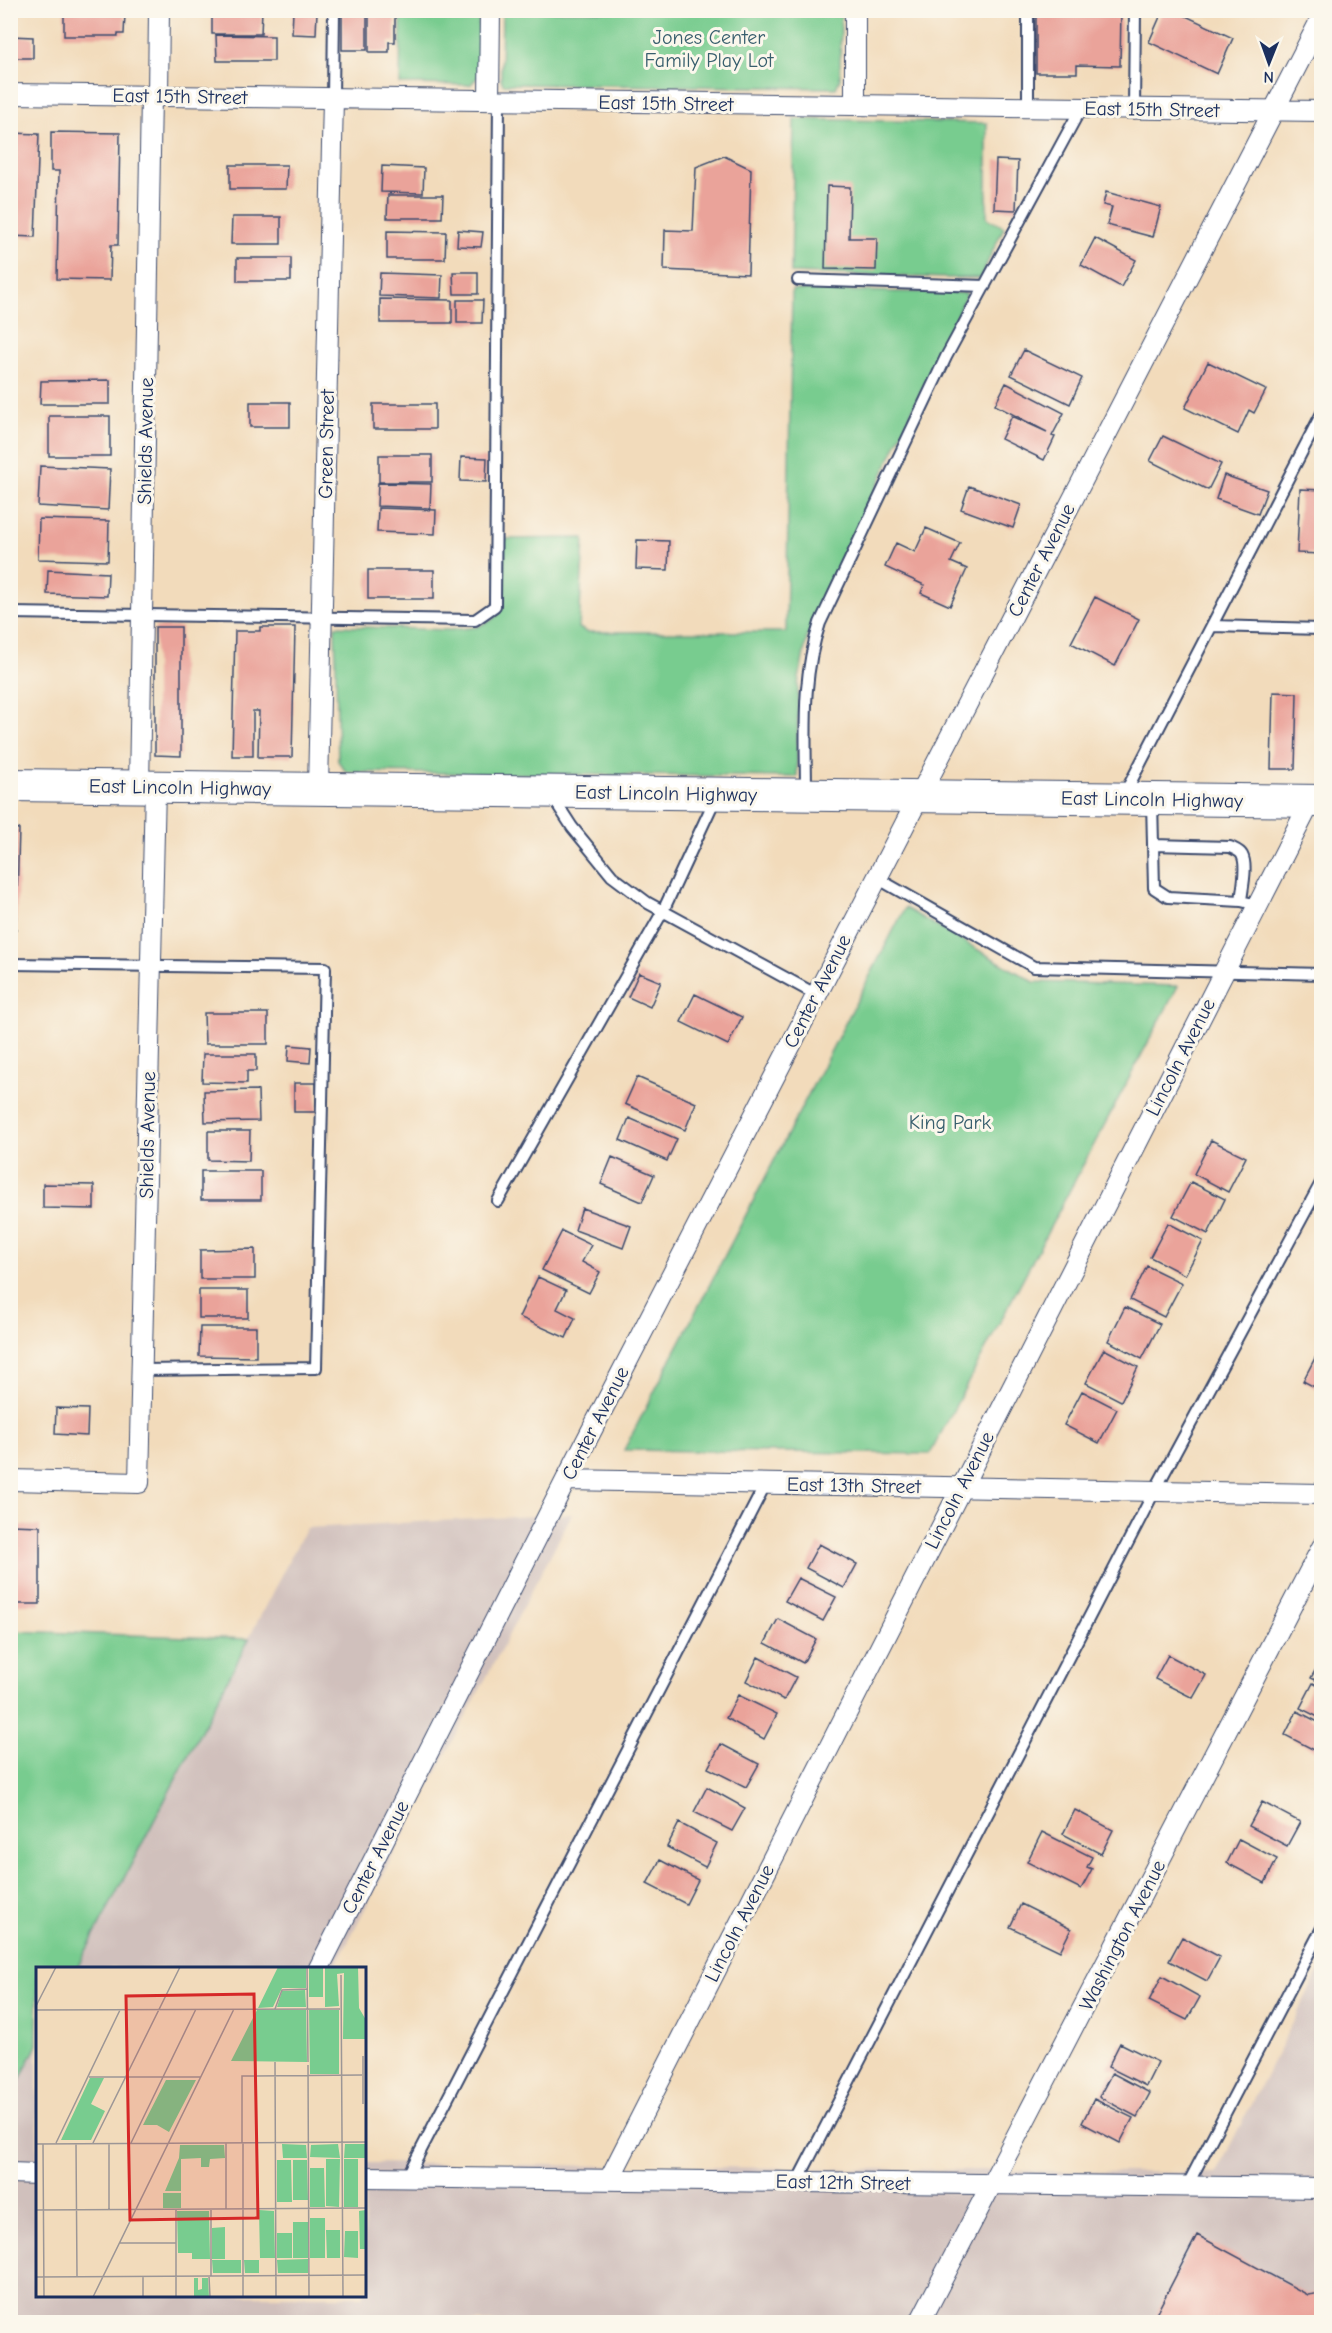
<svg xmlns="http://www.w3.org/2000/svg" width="1332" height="2333" font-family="'Comic Neue',sans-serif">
  <rect width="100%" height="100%" fill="#fbf7ec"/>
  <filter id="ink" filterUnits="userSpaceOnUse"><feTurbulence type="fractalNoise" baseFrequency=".0167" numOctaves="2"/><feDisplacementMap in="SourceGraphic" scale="12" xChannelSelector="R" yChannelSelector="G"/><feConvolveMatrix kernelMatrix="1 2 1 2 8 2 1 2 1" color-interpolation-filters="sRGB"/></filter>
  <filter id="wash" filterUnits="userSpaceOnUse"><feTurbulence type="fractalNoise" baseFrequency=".008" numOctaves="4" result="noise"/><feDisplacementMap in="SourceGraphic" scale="24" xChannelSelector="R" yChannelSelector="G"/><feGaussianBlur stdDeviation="1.35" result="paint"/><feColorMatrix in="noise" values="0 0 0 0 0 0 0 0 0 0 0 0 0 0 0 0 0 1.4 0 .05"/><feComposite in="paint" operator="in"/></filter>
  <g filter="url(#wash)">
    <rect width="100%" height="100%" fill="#f2dbbb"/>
    <path fill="#d0c0bc" d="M572,1514l-238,454h-257l229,-440z
      M1321,1967v355h-1310l-1,-225 27,-52 1,251h326l1,-133 851,10z"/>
    <path fill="#78cc8f" stroke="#4a7e76" stroke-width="1.5" d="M401,11h78l-1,66 -8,8 -70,-1z
      M502,11h339l-1,68 -4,9 -333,-4 -2,-5z
      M794,119l193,4v95l17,9 -24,51h-33l-156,-5z
      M792,290l175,3 -160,344 -9,47 -1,93 -451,-5 -8,-11 -3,-135 115,4 27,-3 13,-6 9,-7 5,-11v-64l80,-1 -5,90 8,4h199z
      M905,908l129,74 144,4 -248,468 -306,-4z
      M11,1631l238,8 -172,329h-39l-1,77 -26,52z"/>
    <g id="blocks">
      <path fill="#eaa39a" d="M262,10l-1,24h-49v-23z
        M342,10h25v40h-25z
        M369,10h26v32h-6v10h-20z
        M1036,10h85l-1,56 -43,-1v8h-41z
        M1163,10h10l60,28 -16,36 -68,-32z
        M64,11h54v3h7l-1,20h-6v2h-54z
        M293,11h24l-1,24 -24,-1z
        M216,35l58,1v25h-57z
        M10,36l23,1v21h-23z
        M51,132l69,1 -2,112h-7l-1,35 -53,-1 2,-108h-8z
        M10,133l29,1 -4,103 -25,-1z
        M724,156l27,13 -3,105 -84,-4 1,-40 28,1 3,-64z
        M996,160l22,1 -2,49 -22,-1z
        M230,165h57l-1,24h-56z
        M382,166l42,2 -1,25 -42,-1z
        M827,186l23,1 -1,51h28l-1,32 -51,-1z
        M1106,192l55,15 -8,30 -46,-12 5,-18 -9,-2z
        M388,195h55l-1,23h-55z
        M232,217h49v27h-50z
        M458,230l25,2 -2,15 -24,-1z
        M387,231l59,1 -1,27h-58z
        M1095,238l41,22 -15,27 -40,-22z
        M237,258h54v23h-54z
        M453,272h25v22h-24z
        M380,273l62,2 -1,23 -62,-2z
        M380,299l72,1v23h-72z
        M457,300h26l-1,23h-25z
        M1024,350l58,28 -12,26 -59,-29z
        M1208,362l58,28 -12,23 -5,-3 -11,24 -53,-26z
        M110,380v24h-70l1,-23z
        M1006,383l58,30 -12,23 3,1 -11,23 -43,-21 11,-23 35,16 -52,-27z
        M250,402h40v25h-40z
        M373,404h62v25h-62z
        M49,416h61v40h-61z
        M1163,436l58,28 -13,26 -58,-29z
        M379,455h53v27h-53z
        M461,457l26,1 -1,24 -26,-1z
        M40,466l70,3 -2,41 -70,-4z
        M1224,475l43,15 -9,24 -42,-15z
        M378,483l53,1 -1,24 -53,-2z
        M969,486l52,19 -8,23 -52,-19z
        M1300,489l22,1v64l-25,-1z
        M378,508l58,2 -1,24 -58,-2z
        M39,519l70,2 -1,40 -70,-2z
        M926,528l34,15 -9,19 16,7 -17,37 -29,-13 3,-8 -39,-18 11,-24 19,9z
        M637,540l32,1 -1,29 -32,-1z
        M48,570l60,3 -1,23 -60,-2z
        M368,570h66v29h-66z
        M1095,597l44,22 -24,47 -44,-23z
        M155,627h26v129l-26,-1z
        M260,627h35l-3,130h-34l1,-46h-6v45h-21l3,-125h25z
        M1273,692l24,1 -2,76h-24z
        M10,828l9,1 -3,101h-6z
        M639,973l22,9 -11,25 -22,-10z
        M695,994l47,23 -14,28 -47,-23z
        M204,1013h64v31h-63z
        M289,1045l22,2 -1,16 -22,-2z
        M203,1054h53v17h-9v12l-45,-1z
        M637,1077l59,26 -11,27 -60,-26z
        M294,1083h22l1,29h-23z
        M258,1090l1,31 -54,1 -1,-31z
        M629,1118l48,21 -10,22 -47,-21z
        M208,1131h42l-1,30 -41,-1z
        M1211,1140l35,17 -18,35 -34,-18z
        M612,1157l42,18 -12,27 -41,-18z
        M201,1171h60v29h-60z
        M1191,1182l34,17 -17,35 -35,-18z
        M43,1184l51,1v24l-51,-1z
        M582,1208l49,18 -8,22 -48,-18z
        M1168,1223l35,18 -18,34 -35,-18z
        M562,1231l29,14 -9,17 18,10 -11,21 -47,-23z
        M255,1249v30h-55v-29z
        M1147,1266l35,17 -18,34 -34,-17z
        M538,1277l28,13 -9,19 18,9 -9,20 -47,-21z
        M199,1290h49v28h-49z
        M1125,1307l35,17 -18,35 -34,-18z
        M200,1327h56v30l-57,-1z
        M1104,1349l34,18 -17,34 -35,-18z
        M1315,1358l7,3v30l-19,-10z
        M1082,1391l35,18 -18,34 -35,-18z
        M56,1408l32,1 -1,27 -32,-2z
        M10,1525l30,1v78h-30z
        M819,1544l38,20 -13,24 -38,-20z
        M798,1578l38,19 -13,24 -38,-20z
        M778,1619l38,20 -13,24 -38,-20z
        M1168,1655l38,20 -13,23 -38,-19z
        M758,1657l38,20 -12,23 -38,-19z
        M1322,1658v25l-11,-5z
        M1313,1683l9,5v31l-22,-11z
        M738,1695l39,19 -13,25 -38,-21z
        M1297,1711l25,13v30l-37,-19z
        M721,1744l38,20 -13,23 -38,-19z
        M707,1787l38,21 -13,23 -38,-19z
        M1262,1802l38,20 -13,24 -38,-20z
        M1075,1810l38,20 -12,24 -38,-20z
        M679,1823l38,20 -12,24 -38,-20z
        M1042,1832l50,25 -5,10 5,2 -11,20 -54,-27z
        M1239,1839l38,20 -12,24 -38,-20z
        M660,1860l38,20 -12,24 -39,-20z
        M1021,1904l50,25 -11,22 -50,-24z
        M1182,1937l38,20 -13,24 -38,-20z
        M1162,1976l38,21 -13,23 -38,-19z
        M1120,2043l38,19 -12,24 -38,-19z
        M1112,2073l38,20 -13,24 -38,-20z
        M1094,2099l39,19 -13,25 -38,-20z
        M1197,2235l111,60 14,-2v29h-170z"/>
    </g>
  </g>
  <g filter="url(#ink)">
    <use href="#blocks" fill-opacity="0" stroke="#3b496c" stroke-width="1.5"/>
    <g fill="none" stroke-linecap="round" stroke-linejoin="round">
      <defs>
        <path id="lane" d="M333,98l1,-88
          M1028,107v-97
          M1134,109l1,-99
          M798,280l187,6
          M10,613l465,7 20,-14 4,-506
          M1212,626l110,3
          M806,793c0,-59 -5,-114 14,-170l126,-266 135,-249
          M1125,793l197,-380
          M552,796l20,31 40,49 36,27 167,91
          M1152,801l2,87 14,9 73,4 17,4
          M1153,845l77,2c4,2 10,4 12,8 6,11 0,34 -1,46
          M875,877l159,90 288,7
          M10,964l315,4 -9,400 -174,2
          M498,1201l165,-290 53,-114
          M407,2177l359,-694
          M797,2182l358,-692 167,-309
          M1187,2186l135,-258"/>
        <path id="street" d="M10,94l1312,17
          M158,96l1,-86
          M489,100l1,-90
          M855,105v-95
          M139,787l12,-691
          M318,789l15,-691
          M10,1480l129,3 16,-696
          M566,1480l756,14
          M319,1968l247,-488 756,-1463
          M10,2173l28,1
          M364,2177l958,11
          M609,2180l702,-1379
          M920,2322l402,-775"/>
        <path id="primary" d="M10,785l1312,16"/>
      </defs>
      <use href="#lane" stroke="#3b496c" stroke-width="14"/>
      <use href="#street" stroke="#3b496c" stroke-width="22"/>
      <use href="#primary" stroke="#3b496c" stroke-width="34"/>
      <use href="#lane" stroke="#fff" stroke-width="10"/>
      <use href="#street" stroke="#fff" stroke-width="20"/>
      <use href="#primary" stroke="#fff" stroke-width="32"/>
    </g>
  </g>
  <g text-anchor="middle" stroke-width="6" stroke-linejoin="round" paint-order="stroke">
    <g font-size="20" fill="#375e6d" stroke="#fbf7ec">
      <text x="709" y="44">Jones Center<tspan x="709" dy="23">Family Play Lot</tspan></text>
      <text x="950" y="1129">King Park</text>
    </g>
    <g font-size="20" fill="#1b2f5e" stroke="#fbf7ec">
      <text transform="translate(180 96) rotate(1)" y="7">East 15th Street</text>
      <text transform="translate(666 103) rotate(1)" y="7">East 15th Street</text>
      <text transform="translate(1152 109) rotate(1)" y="7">East 15th Street</text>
      <text transform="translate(145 441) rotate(-89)" y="7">Shields Avenue</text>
      <text transform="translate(326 444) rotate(-89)" y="7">Green Street</text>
      <text transform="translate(1041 560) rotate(-63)" y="7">Center Avenue</text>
      <text transform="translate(180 787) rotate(1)" y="7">East Lincoln Highway</text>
      <text transform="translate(666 793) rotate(1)" y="7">East Lincoln Highway</text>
      <text transform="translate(1152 799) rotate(1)" y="7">East Lincoln Highway</text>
      <text transform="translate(817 991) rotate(-63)" y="7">Center Avenue</text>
      <text transform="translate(1180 1057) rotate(-63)" y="7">Lincoln Avenue</text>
      <text transform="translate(147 1135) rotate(-89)" y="7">Shields Avenue</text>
      <text transform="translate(595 1423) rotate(-63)" y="7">Center Avenue</text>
      <text transform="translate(854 1485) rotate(1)" y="7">East 13th Street</text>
      <text transform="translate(959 1490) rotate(-63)" y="7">Lincoln Avenue</text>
      <text transform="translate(375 1857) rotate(-63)" y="7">Center Avenue</text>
      <text transform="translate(739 1923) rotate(-63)" y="7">Lincoln Avenue</text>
      <text transform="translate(1122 1935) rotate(-63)" y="7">Washington Avenue</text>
      <text transform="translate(843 2182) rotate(1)" y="7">East 12th Street</text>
    </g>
  </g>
  <g transform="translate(36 1967)">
    <rect width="330" height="330" fill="#f2dbbb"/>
    <path d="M242,0h28v21h-24l-9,19 -15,1zM273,0h14v30h-14zM289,0h33l1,41 7,12v19h-23l1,-66 -7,1 2,32 -14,1zM246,24l23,-1 1,17h-29zM221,43h49l1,52 -76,-1zM273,43h30v64h-29zM54,111h14l-13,26 14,7 -14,29h-30zM130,113h30l-27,52 -12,-7h-14zM246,177l24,1 1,13h-24zM302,177l2,14 -30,-1 1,-12zM309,177h21v14h-22zM144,178h44l1,13 -15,1 -1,8h-8v-9l-20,1v32h-16l14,-33zM290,192h14l-1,48 -13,-1zM308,192h14v48h-14zM241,193h14l1,42h-15zM257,193h14l1,40h-15zM274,201h14l1,39h-15zM127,226h18v15h-18zM223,243l15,1 1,47h-15zM330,243v39h-6l-1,-38zM173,244l1,48h-18v-6h-14l-1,-42zM274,251h15v40h-15zM257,255h15v36h-15zM189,260v32h-13v-31zM290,263h14v28h-13zM309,264h13v27l-14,-1zM241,266h15v25h-15zM272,292v14h-30l-1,-13zM176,293h29v13h-28zM208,293h15v13h-14zM158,311h4v12l4,-1v-11h6l1,19h-15z" fill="#78cc8f"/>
    <path fill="none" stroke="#9c9696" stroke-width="1.5" d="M271,0l1,95M305,8l2,322M0,39l20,-39M239,42l7,-19 25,-1M0,43l304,-1M239,95l1,235M272,98l1,232M53,110h112M327,137v-48M20,176l64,-133M40,176l1,134M57,176l87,-176M95,176l65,-134M206,176v-67l120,-1M207,176v66M0,177l330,-2M7,177l1,153M140,242v88M175,242v67M190,242v-66M207,242v88M0,243l330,-2M73,243v-67M83,276h57M107,309v21M173,309l1,21M0,310l330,-2M57,330l141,-288"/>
    <path fill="#d62828" fill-opacity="0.15" stroke="#d62828" stroke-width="3" d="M218,27l4,224 -128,2 -4,-224z"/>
    <rect width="330" height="330" fill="none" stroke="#1b2f5e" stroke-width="3"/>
  </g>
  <rect width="1332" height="2333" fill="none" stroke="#fbf7ec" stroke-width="36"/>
  <g transform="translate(1269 63) rotate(181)" stroke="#fbf7ec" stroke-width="4.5" paint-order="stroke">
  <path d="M0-4.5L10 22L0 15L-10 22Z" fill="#1b2f5e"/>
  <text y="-9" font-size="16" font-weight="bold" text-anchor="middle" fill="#1b2f5e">N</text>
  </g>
</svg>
